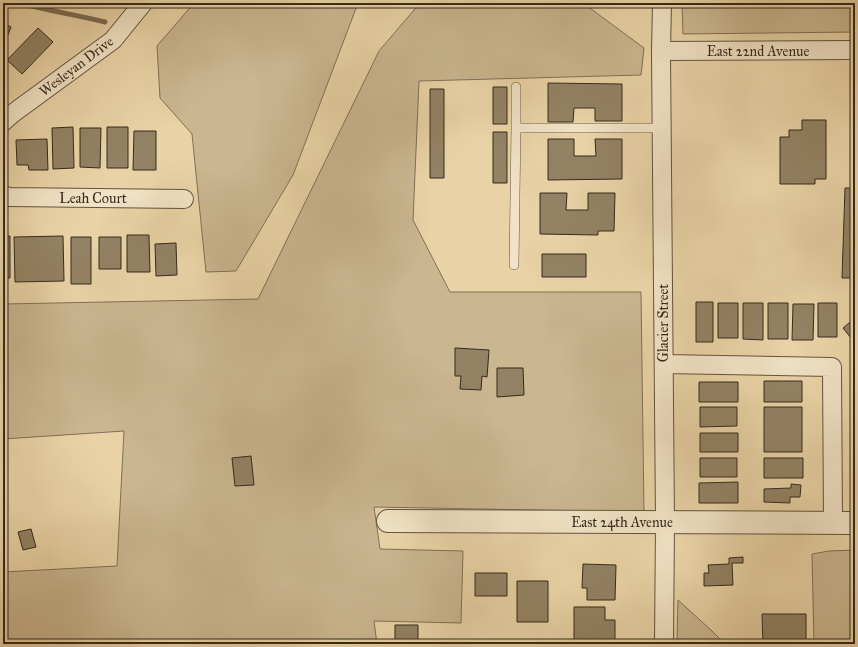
<svg xmlns="http://www.w3.org/2000/svg" width="858" height="647" font-family="'IM FELL Great Primer',serif">
  <rect width="100%" height="100%" fill="#e9d3a6"/>
  <filter id="stains"><feTurbulence type="fractalNoise" baseFrequency=".005" numOctaves="4"/><feColorMatrix values="0 0 0 0 .2 0 0 0 0 .09 0 0 0 0 .02 0 0 0 .5 -.17"/></filter>
  <radialGradient id="worn" r=".72"><stop offset=".6" stop-color="#630" stop-opacity="0"/><stop offset="1" stop-color="#630" stop-opacity=".3"/></radialGradient>
  <path fill="#cab68f" stroke="#807056" d="M194,3h164l-65,172 -57,96 -30,1 -14,-138 -32,-36 -3,-52z
    M420,3h163l61,45 -3,27 -222,6 -6,139 37,72h191l3,220 -270,-5 6,42 83,2 -2,72 -87,-2 3,23h-374v-72l114,-6 7,-135 -121,8v-135l255,-5 121,-248z
    M682,3h173v29l-172,2z
    M855,550v94h-41l-2,-90 17,-3z
    M678,600l33,30 14,14h-48z"/>
  <g fill="none" stroke-linecap="round" stroke-linejoin="round">
    <path stroke="#7c6d53" stroke-width="5" d="M21,3c28,8 56,12 84,19"/>
  </g>
  <path fill="#938264" stroke="#352a1d" d="M3,23l8,4 -8,21z
    M38,28l15,14 -31,32 -15,-14z
    M548,83l74,1v37h-27v-13h-21l-1,14h-25z
    M493,87h14v37h-14z
    M430,89h14v89h-14z
    M802,120h24v59h-11v5h-35v-47h9v-7h13z
    M73,127l1,41 -21,1 -1,-41z
    M107,127h21v41h-21z
    M80,128h21l-1,40 -20,-1z
    M134,131h22v39h-23z
    M493,132h14v51h-14z
    M47,139l1,31h-19l-1,-5h-11l-1,-25z
    M548,139h26v17h22l-1,-17h27v40l-74,1z
    M845,188h10v90h-13z
    M540,193h27l-1,17h22v-17h27l-1,38h-16v4l-58,-1z
    M127,235h22l1,37h-23z
    M3,236h7v42h-7z
    M63,236l1,45 -49,1 -1,-45z
    M71,237h20v47h-20z
    M99,237h22v32h-22z
    M176,243l1,32 -21,1 -1,-32z
    M542,254h44v23h-44z
    M696,302h17v40h-17z
    M718,303h20v35h-20z
    M743,303h20v37l-20,-1z
    M768,303h20v36h-20z
    M818,303h19v34h-19z
    M793,304h21l-1,36h-21z
    M855,318v25l-12,-15z
    M455,348l34,2 -2,27 -5,-1 -1,14 -21,-1 1,-13h-6z
    M852,354h3v46h-3z
    M497,368h26l1,27 -27,2z
    M764,381h38v21h-38z
    M699,382h39v20h-39z
    M852,404h3v47h-3z
    M700,407h37v19l-37,1z
    M764,407h38v45h-38z
    M700,433h38v19h-38z
    M852,455h3v20h-3z
    M251,456l3,29 -19,1 -3,-28z
    M700,458h37v19h-37z
    M764,458h39v20h-39z
    M738,482v21h-39v-20z
    M853,482h2v20h-2z
    M791,484l10,1 -1,12h-10v6l-26,-1v-13l27,-1z
    M31,529l5,18 -13,3 -5,-18z
    M743,557v6h-11l1,22 -29,1v-13h5l-1,-8 21,-1v-6z
    M583,564l33,1 -1,35h-28v-12h-5z
    M475,573h32v23h-32z
    M517,581h31v41h-31z
    M574,607h31v13h10v20h-41z
    M762,614h44v30h-43z
    M395,625h23v19h-23z"/>
  <g fill="none" stroke-linecap="round" stroke-linejoin="round">
    <defs>
      <path id="service" d="M516,128v-41
        M514,265l2,-137h146"/>
      <path id="minor" d="M662,3l-1,48 4,471 -1,122
        M661,51l194,-1
        M3,122l9,-8 101,-74 30,-37
        M3,195l6,2 175,2
        M664,364l168,3 1,155"/>
      <path id="tertiary" d="M388,521l467,2"/>
    </defs>
    <use href="#service" stroke="#62543f" stroke-width="10"/>
    <use href="#minor" stroke="#62543f" stroke-width="20"/>
    <use href="#tertiary" stroke="#62543f" stroke-width="24"/>
    <use href="#service" stroke="#f1e2c5" stroke-width="9"/>
    <use href="#minor" stroke="#f1e2c5" stroke-width="18"/>
    <use href="#tertiary" stroke="#f1e2c5" stroke-width="22"/>
  </g>
  <g text-anchor="middle" stroke-width="3" stroke-linejoin="round" paint-order="stroke">
    <g font-size="14" fill="#352a1d" stroke="#f1e2c5">
      <text x="758" y="56">East 22nd Avenue</text>
      <text transform="translate(76 66) rotate(-37)" y="5">Wesleyan Drive</text>
      <text x="93" y="203">Leah Court</text>
      <text transform="translate(663 323) rotate(-90)" y="5">Glacier Street</text>
      <text x="622" y="527">East 24th Avenue</text>
    </g>
  </g>
  <rect width="858" height="647" fill="none" stroke="#e9d3a6" stroke-width="16"/>
  <rect x="4" y="4" width="850" height="639" fill="none" stroke="#352a1d" stroke-width="2"/>
  <rect x="8" y="8" width="842" height="631" fill="none" stroke="#352a1d"/>
  <rect width="100%" height="100%" filter="url(#stains)"/>
  <rect width="100%" height="100%" fill="url(#worn)"/>
</svg>
